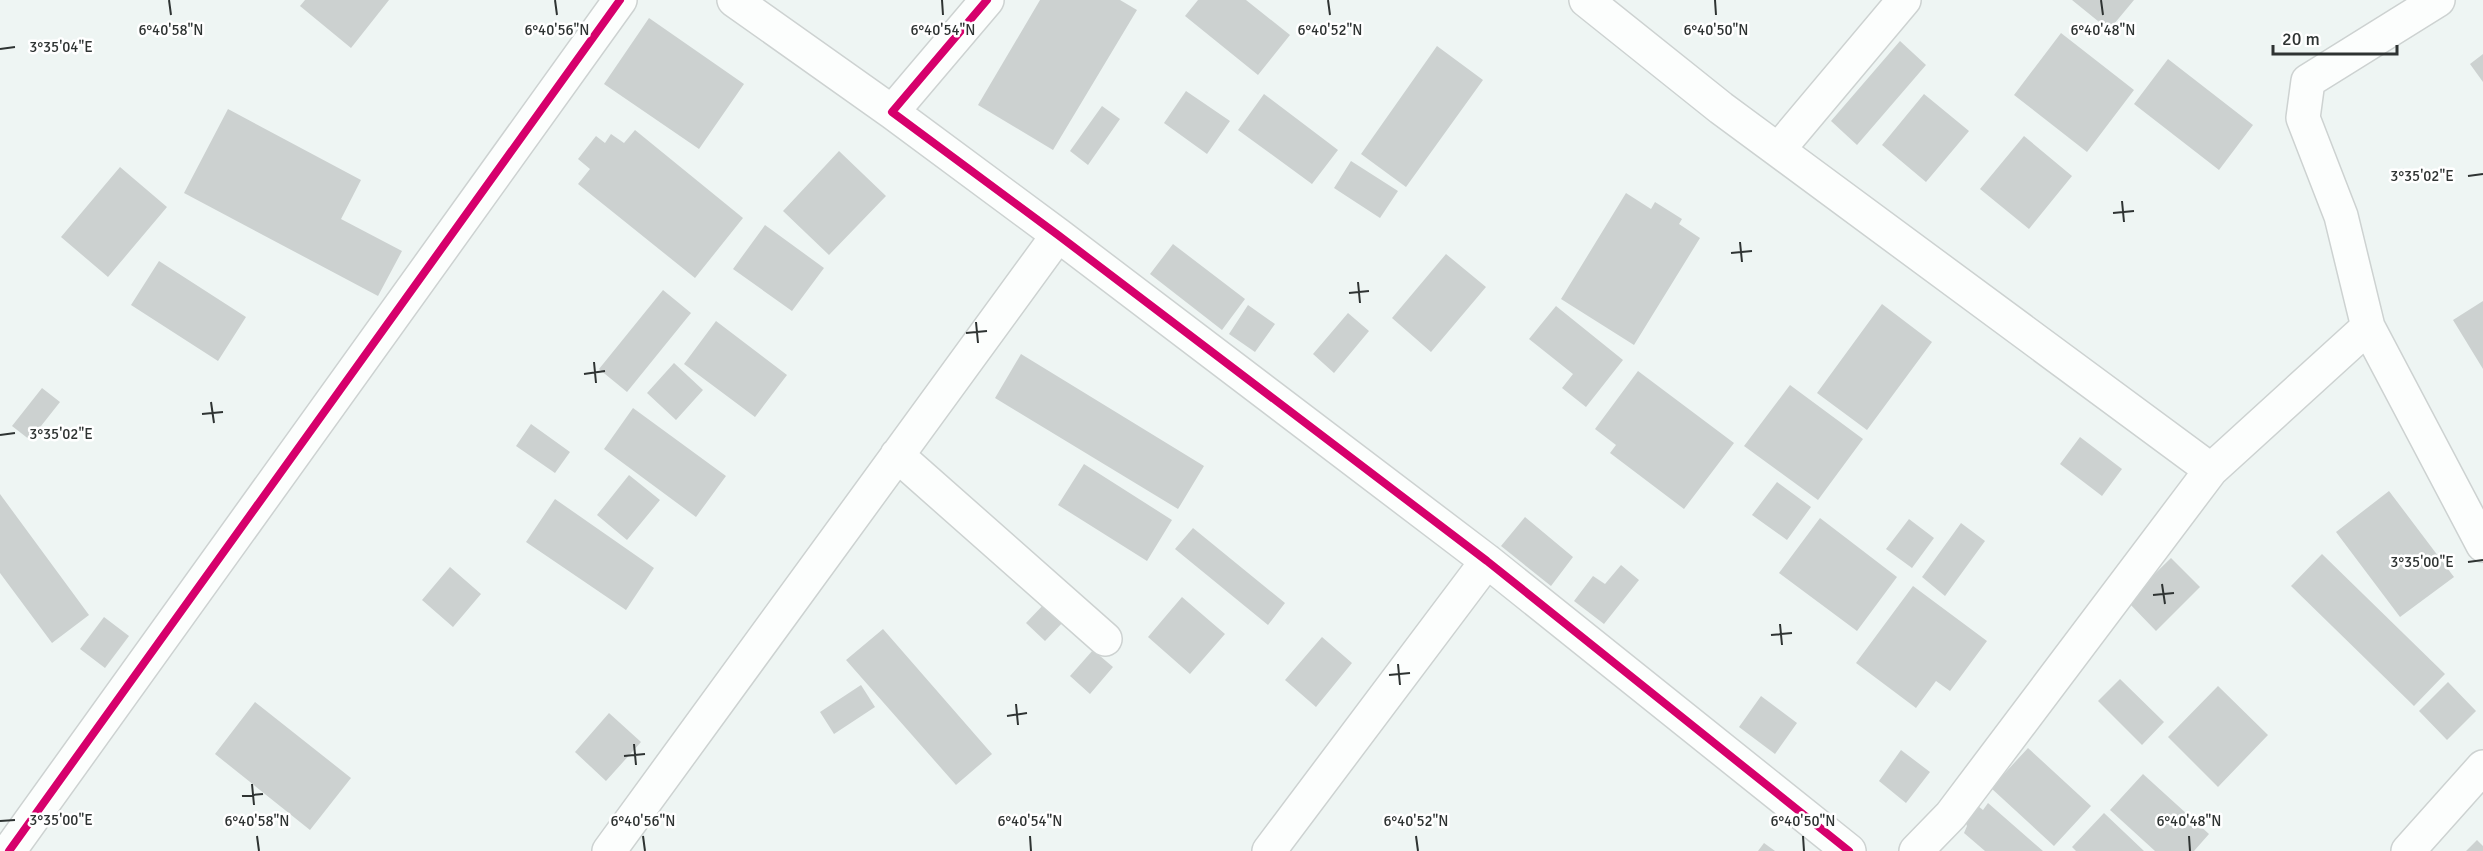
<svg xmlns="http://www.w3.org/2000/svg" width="2483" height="851" font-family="Signika,sans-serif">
  <rect width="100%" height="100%" fill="#eef5f3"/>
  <path fill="#ccd1d0" d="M305,0h84l-38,48 -51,-42z
    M1040,0h80l17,10 -84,140 -75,-45z
    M1198,0h48l44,35 -32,40 -73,-59z
    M2072,0h62l-25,30z
    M649,18l95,66 -45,65 -95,-65z
    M2061,33l73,57 -47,62 -73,-57z
    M1900,41l26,24 -69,80 -26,-24z
    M1437,46l46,34 -77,107 -45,-33z
    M2483,54v28l-13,-18z
    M2168,59l85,66 -34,45 -85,-66z
    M1186,91l44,30 -23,33 -43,-31z
    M1264,94l74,56 -26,34 -74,-54z
    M1924,94l45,37 -43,51 -44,-37z
    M1102,106l18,13 -32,46 -18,-14z
    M228,109l133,71 -20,39 61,32 -24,45 -194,-103z
    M635,130l108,88 -48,60 -117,-94 12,-15 -12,-10 18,-23 9,7 6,-9 13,9z
    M2024,136l48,40 -43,53 -49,-40z
    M839,151l47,45 -57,59 -46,-44z
    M1351,161l47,30 -18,27 -46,-30z
    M120,167l47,40 -59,70 -47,-40z
    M1626,193l25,16 4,-7 27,17 -3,5 21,14 -66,107 -73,-46z
    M765,225l59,43 -32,43 -59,-42z
    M1173,244l72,55 -23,31 -72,-56z
    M1446,254l40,33 -55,65 -39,-34z
    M159,261l87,56 -28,44 -87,-56z
    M663,290l28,23 -64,79 -28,-23z
    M2483,301v68l-30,-49z
    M1882,304l50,38 -65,88 -50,-37z
    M1248,305l27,19 -20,28 -26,-18z
    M1556,306l67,54 -37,47 -24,-19 11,-14 -44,-35z
    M1348,313l21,18 -35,42 -21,-19z
    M716,321l71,54 -32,42 -71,-53z
    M1021,354l183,112 -26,43 -183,-111z
    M674,363l29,27 -27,30 -29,-27z
    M1638,371l96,72 -50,66 -74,-56 6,-8 -21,-16z
    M1790,385l73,54 -45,61 -74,-54z
    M42,388l18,14 -30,38 -18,-14z
    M633,408l93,68 -30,41 -92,-68z
    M531,424l39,28 -15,21 -39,-27z
    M2080,437l42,32 -20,27 -42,-32z
    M1084,464l88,56 -25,41 -89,-56z
    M629,475l31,25 -33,40 -30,-25z
    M1777,482l34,25 -24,33 -35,-25z
    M2389,491l65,86 -54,40 -64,-85z
    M0,494l89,121 -37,28 -52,-70z
    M555,499l99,69 -28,42 -100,-68z
    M1525,517l48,40 -22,29 -50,-40z
    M1820,518l77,59 -40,54 -78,-58z
    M1909,519l25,19 -22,30 -26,-19z
    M1961,523l24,18 -40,55 -23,-19z
    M1193,528l92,75 -17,22 -93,-76z
    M2322,554l123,120 -31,32 -123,-120z
    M2171,558l29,29 -44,44 -29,-30z
    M1621,565l18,15 -35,44 -30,-23 19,-25 12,8z
    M450,567l31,27 -28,33 -31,-27z
    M1913,586l74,55 -37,50 -14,-10 -20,27 -60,-45z
    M1182,597l43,37 -35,40 -42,-37z
    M1046,602l19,18 -20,21 -19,-18z
    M104,617l25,19 -24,32 -25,-19z
    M883,629l109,125 -36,31 -110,-125z
    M1322,637l30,26 -36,44 -31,-27z
    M1093,650l20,17 -23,27 -20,-18z
    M2120,679l44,43 -22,23 -44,-44z
    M2448,682l28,29 -29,29 -28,-29z
    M861,685l14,22 -41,27 -14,-22z
    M2218,686l50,49 -50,52 -50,-50z
    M1761,696l36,27 -22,31 -36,-27z
    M255,702l96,76 -41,52 -95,-76z
    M609,713l32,29 -35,39 -31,-29z
    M2028,748l63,58 -37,40 -63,-58z
    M1901,750l29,22 -24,31 -27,-22z
    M2143,774l66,60 -15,17h-39l-45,-41z
    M1988,803l55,48h-58l-21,-18 3,-7 -2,-5 13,-15 5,4z
    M2104,813l40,38h-68l-4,-4z
    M2477,840l6,6v5h-17z
    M1764,843l11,8h-17z"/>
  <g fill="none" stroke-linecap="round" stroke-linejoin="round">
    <defs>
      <path id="minor" d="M734,0l158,112
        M987,0l-95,112 166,123 429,326 362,290
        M1586,0l135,108 490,362
        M2438,0l-130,81 -5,37 38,98 27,111 115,218
        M1778,150l126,-150
        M897,455l208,184
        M9,851l611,-851
        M609,851l449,-616
        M1269,851l218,-290
        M1916,851l35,-36 260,-345 157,-143
        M2408,851l75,-84"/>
    </defs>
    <use href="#minor" stroke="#cdd2d1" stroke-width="36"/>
    <use href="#minor" stroke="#fcfefd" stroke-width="33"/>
    <defs>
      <path id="cycleway" d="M987,0l-95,112 166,123 429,326 362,290
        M9,851l611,-851"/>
    </defs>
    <use href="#cycleway" stroke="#fff" stroke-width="11"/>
    <use href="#cycleway" stroke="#d6006c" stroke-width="8"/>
  </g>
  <path fill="none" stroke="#2e3332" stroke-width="2" d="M169,0l2,15M555,0l2,15M942,0l1,15M1328,0l2,15M1715,0l1,15M2101,0l2,15M0,49l15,-2M2468,176l15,-2M2122,201l2,21M2113,213l21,-2M1740,242l2,20M1731,253l21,-2M1358,282l2,21M1349,293l20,-2M976,322l2,21M966,333l21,-2M594,362l2,21M584,374l21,-3M211,402l3,21M202,414l21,-2M0,435l15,-2M2468,562l15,-2M2162,584l3,20M2153,595l21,-2M1780,624l2,21M1771,635l21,-2M1398,664l2,21M1389,675l21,-2M1016,704l2,21M1007,716l20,-3M634,744l2,21M624,756l21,-2M252,784l2,21M242,796l21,-2M0,821l15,-1M257,836l2,15M643,836l2,15M1030,836l1,15M1416,836l2,15M1803,836l1,15M2189,836l1,15"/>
  <g font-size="15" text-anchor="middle" fill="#2e3332" stroke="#fff" stroke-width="5" stroke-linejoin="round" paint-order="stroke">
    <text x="171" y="35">6°40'58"N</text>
    <text x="557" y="35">6°40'56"N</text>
    <text x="943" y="35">6°40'54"N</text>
    <text x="1330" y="35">6°40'52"N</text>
    <text x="1716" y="35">6°40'50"N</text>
    <text x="2103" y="35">6°40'48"N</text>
    <text x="61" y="52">3°35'04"E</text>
    <text x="2422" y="181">3°35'02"E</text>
    <text x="61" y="439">3°35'02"E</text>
    <text x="2422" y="567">3°35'00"E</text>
    <text x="61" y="825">3°35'00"E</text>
    <text x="257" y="826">6°40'58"N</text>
    <text x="643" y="826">6°40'56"N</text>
    <text x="1030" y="826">6°40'54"N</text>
    <text x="1416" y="826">6°40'52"N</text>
    <text x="1803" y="826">6°40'50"N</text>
    <text x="2189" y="826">6°40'48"N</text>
  </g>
  <path d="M2273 45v9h124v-9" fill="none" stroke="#2e3332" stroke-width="3"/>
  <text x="2282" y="45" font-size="18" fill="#2e3332" stroke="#ffffff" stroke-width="4.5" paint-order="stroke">20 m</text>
</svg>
